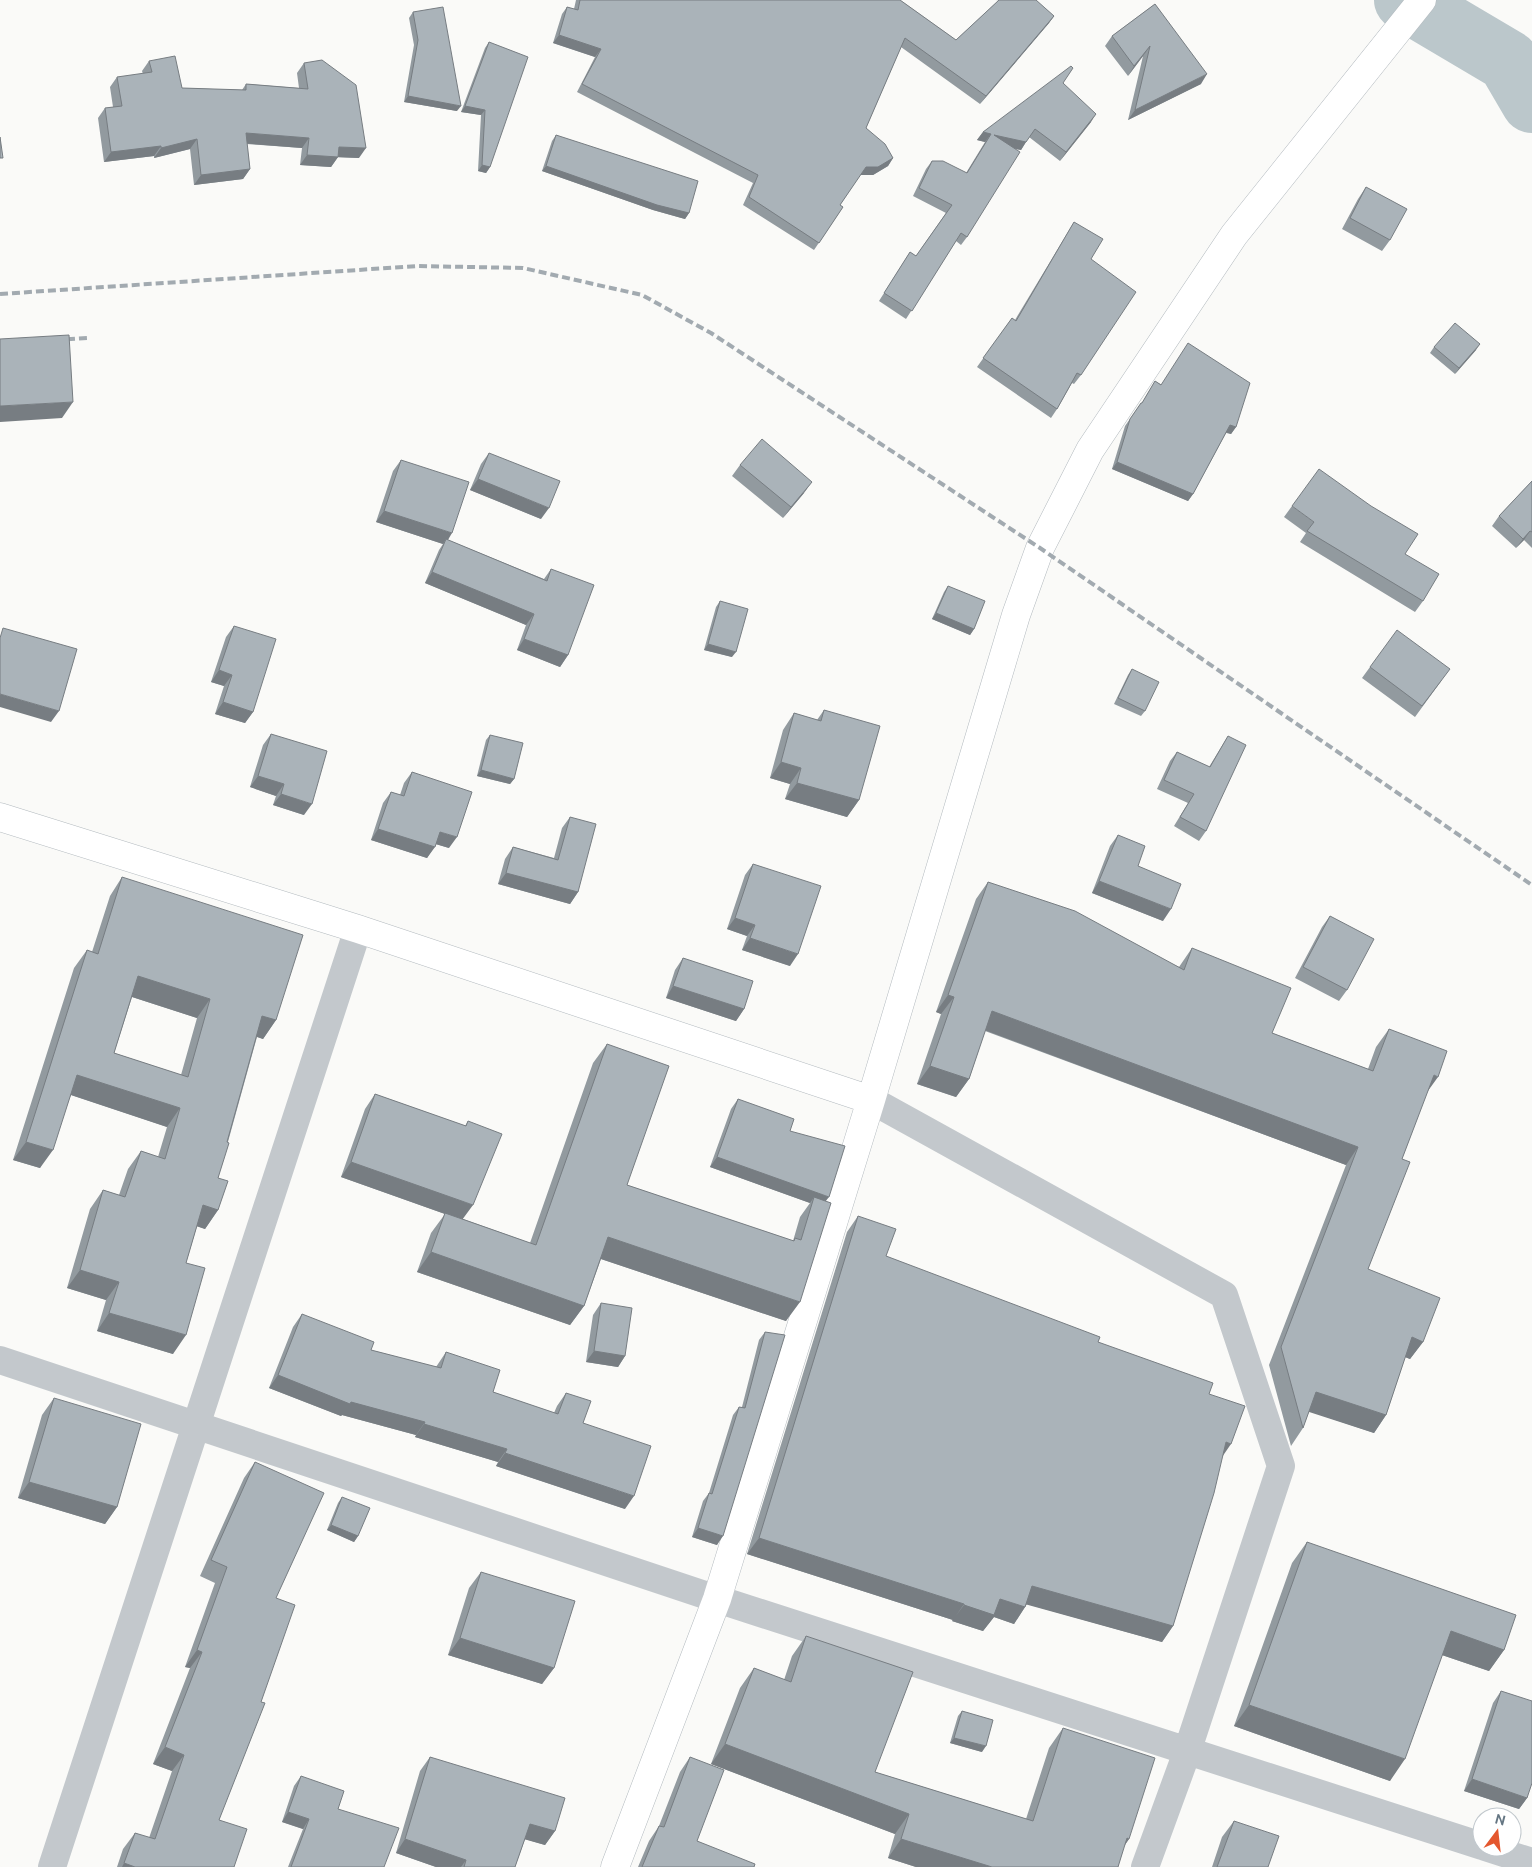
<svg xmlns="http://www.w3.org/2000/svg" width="1532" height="1867" font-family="Ubuntu,sans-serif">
  <rect width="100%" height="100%" fill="#fafaf8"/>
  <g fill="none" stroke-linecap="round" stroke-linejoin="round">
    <path stroke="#bbc7cb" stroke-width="62" d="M1405,0l103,61 24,41"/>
    <defs>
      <path id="secondary" d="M0,817l358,112 513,171
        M615,1867l102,-268 154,-499 145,-485 24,-67 50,-98 144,-215 188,-235"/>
    </defs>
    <use href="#secondary" stroke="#b3babf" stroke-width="29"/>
    <path stroke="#c3c8cc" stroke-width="28" d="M871,1100l353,195 57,171 -94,286 -42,115
      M0,1360l717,239 765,247
      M1485,1847l47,15
      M52,1867l306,-938"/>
    <use href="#secondary" stroke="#fff" stroke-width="28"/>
    <path stroke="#a2aab0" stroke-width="4" stroke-dasharray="8 4" stroke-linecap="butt" d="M0,294l417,-28 106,2 119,27 69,38 329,215 492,337
      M55,340l32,-2"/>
  </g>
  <path fill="#929a9f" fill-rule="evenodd" d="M576,0h324l56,40 42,-39 -3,-1 59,16 -5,7 -69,81 -79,-57 -35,81 27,30 -5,8 -15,9h-13l-20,30 3,2 -29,43 -71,-45 10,-22 -176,-91 18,-35 -42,-14 9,-29 5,-7 7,2z
    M1155,4l46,80 -73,36 15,-64 -15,20 -23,-30 7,-10z
    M413,12l44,99 -53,-9 10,-57 -5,-27z
    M489,42l1,125 -4,6 -8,-2 3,-56 -20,-3 24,-64z
    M149,61l33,27 60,2 4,-6 53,4 -2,-15 7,-10 55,95 -21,-1 -7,10 -31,-2 2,-17 -55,-4 3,25 -7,10 -49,6 -4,-36 -36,9v-2l-50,6 -6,-44 7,-10 8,-1 -3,-20 7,-10 26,-3 -1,-3z
    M1063,83l28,39 -31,39 -31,-24 -8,13 -5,-1 -49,88 -6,8 -5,-4 -50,78 -27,-18 31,-49 6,4 30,-43 -33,-17 13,-27 6,-8 34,12 19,-31 -8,-2 6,-8z
    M556,135l133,78 -4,6 -32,-9 -111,-39 10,-30z
    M1366,187l24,53 -8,11 -40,-22 16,-30z
    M1074,222l17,37 -10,116 -7,9 -2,-1 -15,26 -6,9 -74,-51 35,-49 3,2 53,-88z
    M1434,347l42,3 -21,24 -25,-21z
    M1155,381l81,46 -5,7 -5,-1 -33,61 -5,7 -76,-32 13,-43 16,-23h1z
    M489,453l52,66 -71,-29 11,-26z
    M401,460l47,80 96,39 7,-10 17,86 -8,12 -43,-17 9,-25 -101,-42 14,-33 4,-6 -67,-22 17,-51z
    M740,465l64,28 -21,25 -51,-42z
    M1532,481v67l-8,-8 -8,8 -24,-22 7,-10z
    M1292,506l131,95 -8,11 -115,-70 6,-9 -22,-16z
    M948,586l26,43 -4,6 -38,-16 12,-27z
    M720,601l12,56 -28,-7 12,-43z
    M234,626l19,86 -8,11 -30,-9 9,-28 -13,-4 15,-45z
    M1370,667l72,13 -27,37 -53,-39z
    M1132,669l13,42 -4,5 -27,-12 14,-29z
    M824,710l35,90 -12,17 -62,-18 5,-15 -20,-6 13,-48 11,-17 23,7z
    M271,734l33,81 -31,-10 3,-9 -26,-9 13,-42z
    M490,735l24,44 -4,5 -33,-8 9,-36z
    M1228,736l-22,95 -7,10 -25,-15 14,-23 -31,-14 13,-28 7,-9 32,15z
    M412,772l37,76 -13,-4 -9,14 -56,-18 12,-37 8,-11 9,3 4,-12z
    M570,817l8,75 -8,12 -72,-20 7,-25 8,-12 41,11 8,-30z
    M1118,835l20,31 25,55 -71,-28 18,-47z
    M753,864l37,102 -48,-16 5,-14 -20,-7 18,-54z
    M122,877l154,143 -13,19 -6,-2 -39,141v32l-13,19 -8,-3 -11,37 -13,91 -76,-23 9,-31 -39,-12 23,-79 13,-19 16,5 9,-26 13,-18 17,6 9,-30 -96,-32 -31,73 -27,-8 61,-192 13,-18 5,2 18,-56zM132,997l65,21 -16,57 -67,-22z
    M988,882l191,85 13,-19 80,85 96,36 8,-22 13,-18 38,62 -25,68 -34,110 55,73 -13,17 -5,-2 -19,58 -12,18 -65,-22 -6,17 -12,18 -22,-81 77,-200 -361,-134 -16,48 -13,18 -39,-13 24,-70 -5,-2 40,-113z
    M1330,916l17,74 -8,11 -44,-23 27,-51z
    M683,958l61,51 -8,12 -70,-23 9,-28z
    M607,1044l20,141 166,56 7,-24 10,-14 -100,-36 21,-58 7,-10 52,32 36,70 -40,120 -185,-62 -17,47 -14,19 -153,-53 14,-39 14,-19 -104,-37 24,-68 10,-15 90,32 3,-5 -5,98 67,24 63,-180z
    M858,1216l28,40 212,86 111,52 13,63 -49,169 -11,16 -135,-38 -13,20 -20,-7 -11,14 -31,-10 1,-1 -206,-66 100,-322z
    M601,1303l24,53 -7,11 -32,-5 7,-47z
    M302,1314l69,36 65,17 10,-15 47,40 61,21 3,-7 9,-13 17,30 42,86 -129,-43 2,-4 -83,-25 1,-2 -74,-20 -1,1 -72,-28 24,-61z
    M765,1332l-48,213 -25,-8 11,-36 6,-8 24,-78 6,-8h3l17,-67z
    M54,1398l63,109 -12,17 -87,-26 24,-83z
    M255,1462l21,136 -57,222 15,47h-117l6,-18 12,-16 14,5 23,-67 -19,-7 37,-96 -5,-1 30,-84 -15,-7 44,-98z
    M342,1497l16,39 -4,6 -27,-12 11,-27z
    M1307,1542l197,108 -15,21 -47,-16 -52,126 -156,-55 58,-163z
    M481,1572l73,96 -12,16 -94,-29 21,-67z
    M806,1636l69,136 151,47 23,-71 14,-20 66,111 -5,7 -6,21h-202l-28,-9 7,-24 -184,-70 29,-76 14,-20 30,12 8,-24z
    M1501,1691l26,107 -8,11 -55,-18 29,-88z
    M962,1711l20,41 -32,-9 8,-27z
    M430,1757l125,74 -10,14 -20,-6 -10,28h-79l-40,-14 24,-82z
    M690,1757l7,84 57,26h-116l11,-26 10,-15 21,-54z
    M301,1776l37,33 46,58h-96l15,-38 -21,-7 12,-36z
    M1234,1821l34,46h-56l10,-30z"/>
  <path fill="#777d82" d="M1054,16l-5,7 -69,81 6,-8z
    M559,35l42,14 -6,8 -42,-14z
    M1150,46l-7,10 -15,20 6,-10z
    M1207,74l-6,10 -73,36 7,-10z
    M408,96l53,10 -4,5 -53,-9z
    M465,106l20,4 -4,5 -20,-3z
    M1096,114l-5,8 -31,39 6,-9z
    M983,132l8,2 -6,8 -8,-2z
    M246,133l63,5 -7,10 -63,-5z
    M994,135l32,7 -5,8 -32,-7z
    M197,139l-7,10 -36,9 7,-10z
    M161,146l-7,10 -50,6 7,-10z
    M339,147l27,1 -7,10 -27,-1z
    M307,155l31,2 -7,10 -31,-2z
    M893,158l-5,8 -15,9h-13l6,-8z
    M482,165l8,2 -4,6 -8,-2z
    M546,166l143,47 -4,6 -32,-9 -111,-39z
    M250,169l-7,10 -49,6 7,-10z
    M1480,344l-4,6 -21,24 4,-6z
    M73,402l-11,16 -62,4v-16z
    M1230,425l6,2 -5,7 -6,-2z
    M1117,462l76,32 -5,7 -76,-32z
    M478,479l71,29 -8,11 -71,-29z
    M812,482l-8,11 -21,25 8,-11z
    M384,511l68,22 -7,12 1,-6 -3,5 -67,-22z
    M1530,531l-6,9 -8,8 7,-9z
    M432,572l102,42 -8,11 -101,-42z
    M936,613l38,16 -4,6 -38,-16z
    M524,639l44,16 -8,12 -43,-17z
    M708,644l28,8 -4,5 -28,-7z
    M219,670l13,5 -8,11 -13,-4z
    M0,694l59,17 -8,11 -51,-15z
    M223,702l30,10 -8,11 -30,-9z
    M781,762l20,6 -11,16 -20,-6z
    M481,770l33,9 -4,5 -33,-8z
    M258,776l26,8 -8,12 -26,-9z
    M797,783l62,17 -12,17 -62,-18z
    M281,794l31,10 -8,11 -31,-10z
    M378,829l57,18 -8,11 -56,-18z
    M440,832l17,5 -8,11 -17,-5z
    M506,873l72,19 -8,12 -72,-20z
    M1099,881l72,28 -8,12 -71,-28z
    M735,918l20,7 -8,11 -20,-7z
    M750,938l48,16 -8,12 -48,-16z
    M138,976l72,23 -13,19 -71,-23z
    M673,986l71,23 -8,12 -70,-23z
    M948,995l6,2 -13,17 -5,-2z
    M992,1011l366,136 -12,18 -367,-137z
    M262,1016l14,4 -13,19 -14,-5z
    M930,1066l39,13 -13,18 -39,-13z
    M77,1075l103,33 -13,19 -102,-34z
    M1434,1075l4,2 -13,18z
    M26,1142l27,8 -13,18 -27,-8z
    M717,1157l112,40 -8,10 -7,-10 -4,6 -100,-36z
    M351,1162l122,43 -11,15 -121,-43z
    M203,1205l15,5 -13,19 -15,-5z
    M608,1237l192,65 -14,19 -191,-64z
    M431,1252l153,54 -14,19 -153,-53z
    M80,1270l39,12 -13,18 -39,-12z
    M109,1313l77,22 -13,19 -76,-23z
    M1412,1337l11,5 -13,17 -10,-4z
    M594,1351l31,5 -7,11 -32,-5z
    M278,1375l147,47 -9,13 -74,-20 -1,1 -72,-28z
    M1316,1392l70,23 -12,18 -71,-23z
    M424,1424l83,25 -9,13 -83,-25z
    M1226,1442l5,2 -11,16z
    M505,1453l129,43 -9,13 -129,-43z
    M29,1482l88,25 -12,17 -87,-26z
    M331,1525l27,11 -4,6 -27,-12z
    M698,1528l25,8 -6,9 -25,-8z
    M759,1538l205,66 -11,16 -206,-66z
    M1032,1586l141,40 -11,16 -141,-39z
    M1000,1599l25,8 -11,17 -20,-7 -11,14 -31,-10 12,-16z
    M1451,1631l53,19 -15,21 -53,-18z
    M460,1638l94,30 -12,16 -94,-29z
    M197,1650l5,2 -12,16 -5,-1z
    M1249,1705l156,54 -15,22 -156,-55z
    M954,1738l32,8 -4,6 -32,-9z
    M725,1744l184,70 -14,20 -184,-70z
    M165,1747l19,8 -12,16 -19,-7z
    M1472,1779l55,19 -8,11 -55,-18z
    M288,1812l21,7 -6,10 -21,-7z
    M530,1824l25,7 -10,14 -25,-7z
    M1127,1838l2,1 -13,19z
    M405,1839l61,21 -5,7h-25l-40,-14z
    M901,1839l91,28h-76l-28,-9z
    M124,1863l11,4h-13z"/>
  <path fill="#aab3b9" stroke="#777d82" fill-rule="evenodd" d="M580,0h320l56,40 43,-40h37l18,16 -68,80 -81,-58 -39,90 19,16 8,14 -15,9h-12l-26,38 3,2 -24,36 -70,-46 9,-22 -176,-91 19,-35 -42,-14 8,-28 11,3z
    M1155,4l52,70 -72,36 15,-64 -16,20 -22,-30z
    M443,7l18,99 -53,-10 10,-56 -5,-28z
    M489,42l39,15 -38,110 -8,-2 3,-55 -20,-4z
    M175,56l7,32 64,2v-6l62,5 -4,-26 18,-3 34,25 10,63 -27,-1 -1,10 -31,-2 2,-17 -63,-5 4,36 -49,6 -4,-36 -36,9v-2l-50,6 -6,-44 17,-2 -5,-29 35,-5 -3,-11z
    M1071,66l2,2 -10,15 33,31 -30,38 -31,-23 -9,13 -32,-7 26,17 -53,85 -6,-4 -49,78 -28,-18 26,-41 6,4 36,-51 -33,-17 13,-27h11l24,12 24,-39 -8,-2z
    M556,135l142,46 -9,32 -32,-8 -111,-39z
    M0,137l3,21h-3z
    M1366,187l41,22 -17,31 -40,-22z
    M1074,222l29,17 -12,20 45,33 -55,83 -4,-2 -20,36 -74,-51 29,-40 4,3z
    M1455,323l25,21 -21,24 -25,-21z
    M69,335l4,67 -73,4v-67z
    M1188,343l62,40 -14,44 -6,-2 -37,69 -76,-32 13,-43 11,-16h1l13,-22 6,4z
    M762,439l50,43 -21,25 -51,-42z
    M489,453l71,28 -11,27 -71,-29z
    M401,460l68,22 -17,51 -68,-22z
    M1319,469l52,37 47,28 -13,20 34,20 -16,27 -116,-70 7,-9 -22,-16z
    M1532,481v51l-2,-1 -7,8 -24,-23z
    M446,539l101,42 4,-12 43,16 -26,70 -44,-16 10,-25 -102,-42z
    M948,586l37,15 -11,28 -38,-16z
    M720,601l28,8 -12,43 -28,-8z
    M234,626l42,13 -23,73 -30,-10 9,-27 -13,-5z
    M3,628l74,21 -18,62 -59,-17v-56z
    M1397,630l53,39 -28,37 -52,-39z
    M1132,669l27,13 -14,29 -27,-13z
    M824,710l56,16 -21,74 -62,-17 4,-15 -20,-6 13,-49 27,8z
    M271,734l56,17 -15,53 -31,-10 3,-10 -26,-8z
    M490,735l33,8 -9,36 -33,-9z
    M1228,736l18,9 -40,86 -26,-14 14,-23 -30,-14 13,-28 33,15z
    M412,772l60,20 -15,45 -17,-5 -5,15 -57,-18 13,-37 13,4z
    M570,817l26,7 -18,68 -72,-19 7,-26 45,13z
    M1118,835l27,11 -7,20 43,18 -10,25 -72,-28z
    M753,864l68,22 -23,68 -48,-16 5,-13 -20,-7z
    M122,877l181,58 -27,85 -14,-4 -35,126 2,1 -11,35 10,3 -10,29 -15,-5 -17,58 19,5 -19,67 -77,-22 10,-31 -39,-12 23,-80 22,7 16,-46 24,8 15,-51 -103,-33 -24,75 -27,-8 61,-192 11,4zM138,976l72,23 -22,78 -74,-24z
    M988,882l87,29 109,59 8,-22 99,40 -19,45 101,38 16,-42 58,22 -9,26 -4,-2 -32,84 8,3 -42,107 72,29 -17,44 -11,-5 -26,78 -70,-23 -13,36 -22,-81 77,-200 -366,-136 -23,68 -39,-13 24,-69 -6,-2z
    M1330,916l44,23 -27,51 -44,-23z
    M683,958l70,23 -9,28 -71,-23z
    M607,1044l62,22 -42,119 167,56 1,-3 6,2 13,-43 17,6 -31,99 -192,-65 -24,69 -153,-54 14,-39 91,32z
    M375,1094l91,32 2,-5 34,13 -29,71 -122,-43z
    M738,1099l56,20 -4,12 55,15 -16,51 -112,-40z
    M858,1216l38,13 -10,27 214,81 -2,5 115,41 -4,11 36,12 -14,38 -5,-2 -12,51 -41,133 -141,-40 -7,21 -25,-8 -6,16 -30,-10v-1l-205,-66z
    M601,1303l31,5 -7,48 -31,-5z
    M302,1314l72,28 -3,8 70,18 5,-16 54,18 -7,22 65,22 8,-21 25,8 -8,22 68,23 -17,50 -129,-43 2,-4 -83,-25 1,-2 -74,-20 -1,2 -72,-29z
    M765,1332l20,3 -62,201 -25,-8 11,-35 3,1 27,-87 6,1z
    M54,1398l87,26 -24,83 -88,-25z
    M255,1462l69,31 -48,105 19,7 -34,97 4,1 -46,117 28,9 -13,38h-99l-11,-4 11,-30 20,6 29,-84 -19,-8 37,-95 -5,-2 30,-83 -16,-7z
    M342,1497l28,11 -12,28 -27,-11z
    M1307,1542l209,73 -12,35 -53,-19 -46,128 -156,-54z
    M481,1572l94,29 -21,67 -94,-30z
    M806,1636l107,36 -38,100 158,49 30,-93 92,30 -26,81 -2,-1 -9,29h-126l-91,-28 8,-25 -184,-70 29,-76 37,14z
    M1501,1691l31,10v82l-5,15 -55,-19z
    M962,1711l31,9 -7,26 -32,-8z
    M430,1757l135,41 -10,33 -25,-7 -15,43h-51l2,-7 -61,-21z
    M690,1757l34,13 -27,71 58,23 -1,3h-112l17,-41 5,1z
    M301,1776l43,15 -6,18 61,19 -15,39h-93l18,-48 -21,-7z
    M1234,1821l45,15 -11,31h-51z"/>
  <g transform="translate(1497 1832) rotate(15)"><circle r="24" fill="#ffffff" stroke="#c1c8cd"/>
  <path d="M0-4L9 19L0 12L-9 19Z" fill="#e4572e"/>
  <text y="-8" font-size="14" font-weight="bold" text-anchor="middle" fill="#657683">N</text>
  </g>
</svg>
